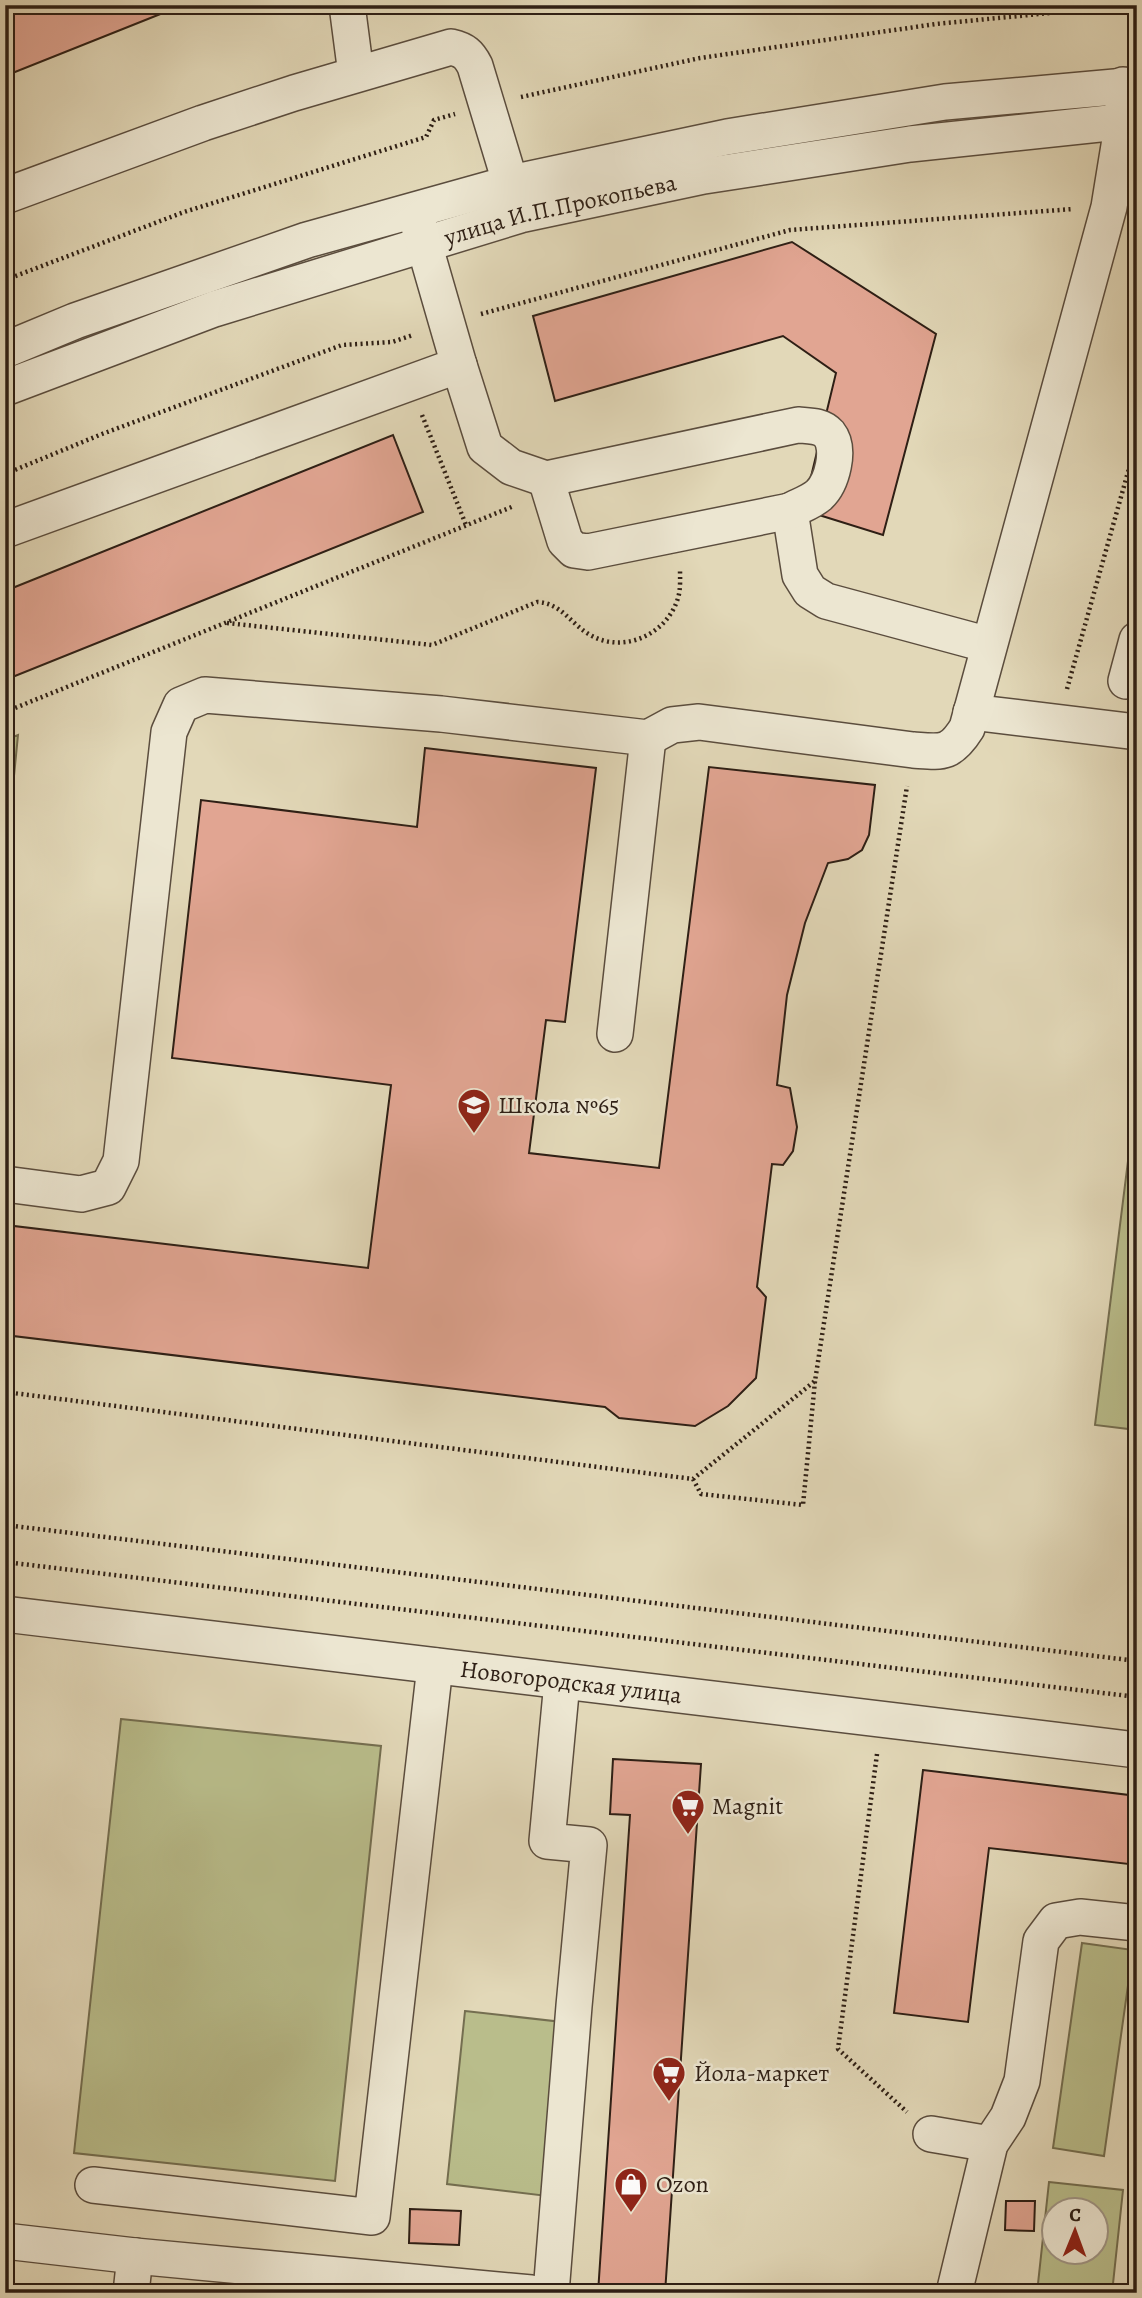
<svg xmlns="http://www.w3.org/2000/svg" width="1142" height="2298" font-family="Alegreya,serif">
  <rect width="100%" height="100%" fill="#e2d8b8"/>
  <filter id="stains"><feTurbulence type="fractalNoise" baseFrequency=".00286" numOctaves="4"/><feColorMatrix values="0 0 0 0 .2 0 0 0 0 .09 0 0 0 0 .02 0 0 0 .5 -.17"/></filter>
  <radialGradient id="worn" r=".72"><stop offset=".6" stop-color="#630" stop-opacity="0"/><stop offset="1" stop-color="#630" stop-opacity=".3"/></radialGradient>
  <path fill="#b9bd8b" stroke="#746e50" stroke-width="2" fill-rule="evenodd" d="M18,735l-9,92h-4v-87z
    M1137,1089v341l-42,-5z
    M121,1719l260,27 -46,435 -261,-28z
    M1082,1943l51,7 -29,206 -51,-8z
    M465,2011l97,11 -15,174 -100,-12z
    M1049,2182l74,8 -11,103h-75zM1096,2210v42h-42v-42z"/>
  <path fill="#e1a592" stroke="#2e1f15" stroke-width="2" d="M5,5h178l-178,71z
    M792,242l144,92 -53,201 -80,-25 33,-137 -53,-37 -228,65 -22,-85z
    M393,435l30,77 -418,168v-89z
    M425,748l171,20 -31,254 -19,-2 -17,133 130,15 50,-401 166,18 -6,50 -7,15 -14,9 -20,4 -23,60 -18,72 -10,90 13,3 7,39 -4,24 -10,14 -11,-1 -15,123 9,10 -10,81 -28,28 -33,20 -76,-8 -14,-11 -600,-72v-110l363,43 23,-183 -219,-27 29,-258 216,27z
    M613,1759l88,5 -36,529h-67l32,-478 -20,-1z
    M923,1770l214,26v69l-148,-17 -21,174 -74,-9z
    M1006,2201h29l-1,30 -29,-1z
    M410,2209l51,2 -2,34 -50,-2z"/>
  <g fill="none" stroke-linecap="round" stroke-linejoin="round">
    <defs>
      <g id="minor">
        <path d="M347,5l9,69"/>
        <path d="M5,196l198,-73 91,-30 157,-46c13,3 18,7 24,19l42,139"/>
        <path d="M5,350l70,-29 232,-81 204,-57 216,-46 218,-35 192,-17"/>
        <path d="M459,365l26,82 26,20 35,12 252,-54c11,1 23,0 31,9 12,15 3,49 -10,61 -8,7 -20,11 -29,16l10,64 10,16 16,10 163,44"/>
        <path id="s1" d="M5,388l209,-79 306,-94 184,-39 206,-32 227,-24"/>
        <path d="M546,479l19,62 9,9 14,2 202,-41"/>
        <path d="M5,530l454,-165 -41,-142"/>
        <path d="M1126,681l11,-41"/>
        <path d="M971,712l166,20"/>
        <path d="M615,1034l33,-296"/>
        <path d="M5,1184l76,10 27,-7 13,-26 48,-429 12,-27 24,-10 236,19 207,24 24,-13 27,-3 214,28c29,2 37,5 54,-22l142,-521 14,-86v-36"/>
        <path id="s2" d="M5,1614l1132,136"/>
        <path d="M931,2134l59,10"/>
        <path d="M93,2185l279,32 63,-551"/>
        <path d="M5,2241l130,15 396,37"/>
        <path d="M131,2293l4,-37"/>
        <path d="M551,2293l23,-287 15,-161 -42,-4 15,-159"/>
        <path d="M954,2293l36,-149 18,-27 14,-36 19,-140 15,-20 24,-4 57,6"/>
      </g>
    </defs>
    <use href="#minor" stroke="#5b4d3e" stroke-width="38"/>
    <path stroke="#2e1f15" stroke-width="4.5" stroke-dasharray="2 3.5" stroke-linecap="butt" d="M521,97l179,-39 236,-34 197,-19
      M5,280l179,-68 242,-75 8,-17 21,-6
      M481,314l309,-84 283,-21
      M422,415l44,110
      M5,474l97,-40 240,-89 50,-3 21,-7
      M227,623l205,22 105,-43c25,1 34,23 55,34 32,17 73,-1 85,-35 4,-10 3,-22 3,-33
      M1067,689l70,-249
      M5,712l509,-206
      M5,1392l688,87 122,-98 92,-595
      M693,1479l8,15 102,11 12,-124
      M5,1525l1132,136
      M5,1562l1132,135
      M877,1754l-39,295 69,63
      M61,2293l1,-11"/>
    <use href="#minor" stroke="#ece6d1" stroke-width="35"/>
  </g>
  <defs>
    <symbol id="school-pin" viewBox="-11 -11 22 30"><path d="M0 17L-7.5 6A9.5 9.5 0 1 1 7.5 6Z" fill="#8f2418" stroke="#ece6d1"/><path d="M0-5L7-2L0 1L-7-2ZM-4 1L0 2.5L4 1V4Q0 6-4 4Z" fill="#fff"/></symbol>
    <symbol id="supermarket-pin" viewBox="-11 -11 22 30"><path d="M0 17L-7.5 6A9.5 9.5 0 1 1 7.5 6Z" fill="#8f2418" stroke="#ece6d1"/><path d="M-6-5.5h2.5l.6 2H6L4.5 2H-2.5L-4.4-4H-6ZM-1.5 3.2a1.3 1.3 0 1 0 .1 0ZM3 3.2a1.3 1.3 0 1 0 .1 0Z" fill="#fff"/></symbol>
    <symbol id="shop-pin" viewBox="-11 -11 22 30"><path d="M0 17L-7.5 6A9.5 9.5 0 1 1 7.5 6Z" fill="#8f2418" stroke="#ece6d1"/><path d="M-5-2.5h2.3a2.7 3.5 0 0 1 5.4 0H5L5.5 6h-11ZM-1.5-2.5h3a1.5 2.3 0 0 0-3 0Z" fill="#fff"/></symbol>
  </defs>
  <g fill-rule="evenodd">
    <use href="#school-pin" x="455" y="1086" width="38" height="52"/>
    <use href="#supermarket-pin" x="669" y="1787" width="38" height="52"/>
    <use href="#supermarket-pin" x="650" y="2054" width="38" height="52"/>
    <use href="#shop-pin" x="612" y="2165" width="38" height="52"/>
  </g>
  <g text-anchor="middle" stroke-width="5" stroke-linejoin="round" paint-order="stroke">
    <g font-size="24" fill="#2e1f15" stroke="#ece6d1">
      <text dy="8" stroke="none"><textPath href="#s1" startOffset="584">улица И.П.Прокопьева</textPath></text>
      <text dy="8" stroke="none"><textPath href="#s2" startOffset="570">Новогородская улица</textPath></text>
    </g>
    <g font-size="24" fill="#2e1f15" stroke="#ece6d1" text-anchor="start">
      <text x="498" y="1113">Школа №65</text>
      <text x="712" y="1814">Magnit</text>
      <text x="694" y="2081">Йола-маркет</text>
      <text x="656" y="2192">Ozon</text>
    </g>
  </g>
  <rect width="1142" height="2298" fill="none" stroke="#e2d8b8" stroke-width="28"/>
  <rect x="7" y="7" width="1128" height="2284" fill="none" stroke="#2e1f15" stroke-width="3.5"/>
  <rect x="14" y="14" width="1114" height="2270" fill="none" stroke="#2e1f15" stroke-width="2"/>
  <g transform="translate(1075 2231) rotate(1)"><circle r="33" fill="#ece6d1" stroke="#a09686" stroke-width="2"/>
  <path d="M0-5L12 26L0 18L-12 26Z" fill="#8f2418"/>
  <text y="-10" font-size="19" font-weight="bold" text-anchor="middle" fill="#2e1f15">С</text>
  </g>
  <rect width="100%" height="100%" filter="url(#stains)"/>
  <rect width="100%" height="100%" fill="url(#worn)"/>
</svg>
